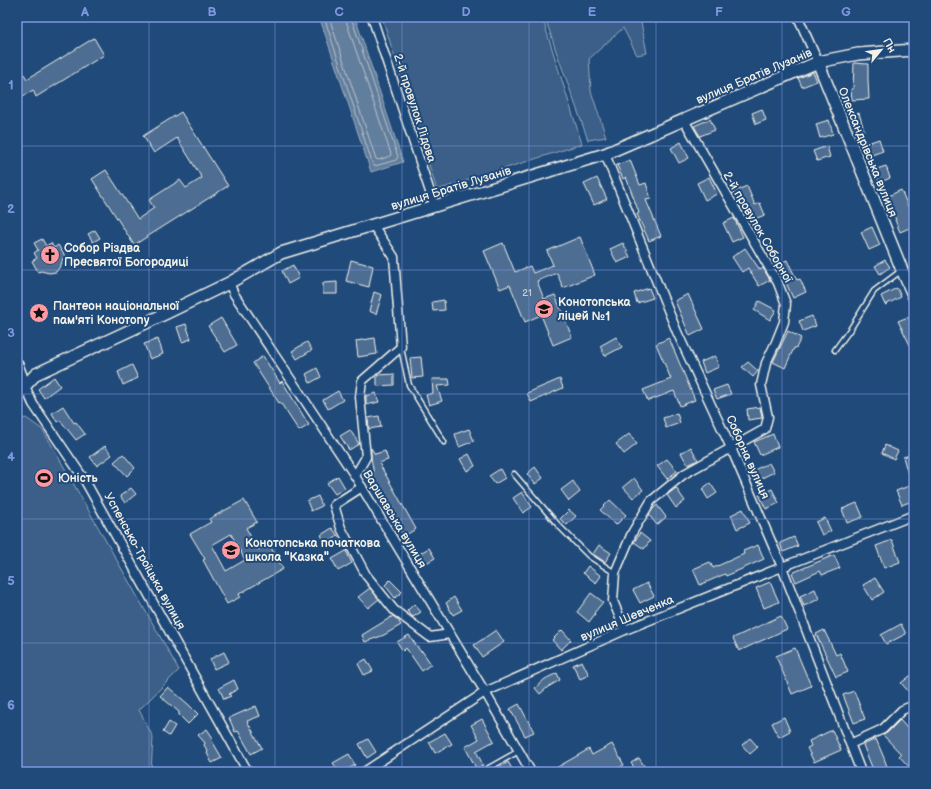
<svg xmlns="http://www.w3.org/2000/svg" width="931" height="789" font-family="'Balsamiq Sans',sans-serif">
  <rect width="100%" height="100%" fill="#1f4a7a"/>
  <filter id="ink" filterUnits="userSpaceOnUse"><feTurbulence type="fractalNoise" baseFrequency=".025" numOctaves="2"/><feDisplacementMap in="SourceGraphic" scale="8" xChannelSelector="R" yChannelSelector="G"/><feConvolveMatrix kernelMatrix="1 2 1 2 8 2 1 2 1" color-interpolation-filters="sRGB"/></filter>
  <g filter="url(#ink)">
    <path fill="#3a5f88" stroke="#97a8b8" d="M382,17h160l40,127 -145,46z
      M545,17h95l7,36 -10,2 -14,-27 -34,31 2,32 15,46 -18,3 -33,-92z
      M26,418l17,12 136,240 -40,40 14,27 -2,35h-134v-350l4,-3z"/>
    <path fill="#627e9d" stroke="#9cacbb" d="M324,17h31l48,145 -32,10 -51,-153z"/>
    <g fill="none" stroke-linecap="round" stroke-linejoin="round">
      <path stroke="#bac3ca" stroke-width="1" d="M324,17l49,148 2,1 21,-6 2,-3 -47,-140
        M329,17l47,142 3,1 11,-4 1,-2 -45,-133v-4"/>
    </g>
    <path fill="#4d6e92" stroke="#f4f1e8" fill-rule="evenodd" d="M94,38l10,17 -68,42 -3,-7 -16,10v-37l10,16z
      M854,63l14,1v16l1,19 -17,1 -1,-11h2z
      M813,72l4,9 -15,6 -4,-9z
      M762,109l4,11 -10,4 -4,-11z
      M181,112l47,74 -94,59 -42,-66 14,-9 32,49 16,-11 -5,-8 31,-20 6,8 16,-10 -25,-40 -23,15 -11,-17z
      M859,113l5,17 -8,3 -6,-17z
      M710,119l5,11 -15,6 -6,-10z
      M829,120l4,14 -13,4 -4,-14z
      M879,139l4,12 -17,6 -4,-12z
      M681,142l8,16 -10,5 -8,-15z
      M827,146l3,11 -13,4 -4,-10z
      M630,160l10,25 6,-2 5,16 -5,1 15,36 -12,5 -12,-27 2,-1 -13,-36 -3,2 -6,-14z
      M886,166l4,12 -11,5 -5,-13z
      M709,177l8,17 -12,6 -8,-17z
      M597,178l10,21 -13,6 -10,-21z
      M747,186l8,19 5,-2 5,12 -16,6 -16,-29z
      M901,190l10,23 3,-1v14l-14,6 -5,-12h1l-10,-23z
      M734,218l9,19 -11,5 -9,-19z
      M872,227l8,18 -11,5 -8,-18z
      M95,230l5,8 -7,4 -5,-8z
      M580,237l15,38 -32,13 -6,-15 -20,8 7,18 11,-4 17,42 -19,8 -12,-30 -16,7 -15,-37 -10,4 -16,-38 19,-8 12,29 15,-6 3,7 20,-8 -6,-14z
      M42,239l4,7 5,-3 3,5 4,-3 7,11 -2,2 -2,7 -5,7 -7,1 -8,-2 -3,1 -6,-11 5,-3 -3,-5 4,-3 -4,-7z
      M623,243l7,14 -13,6 -7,-14z
      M745,248l15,22 3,-2 7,12 -11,6 -11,-18 -6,4 -10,-15z
      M351,260l22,6 -4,21 -23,-6z
      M787,260l10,20 3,-1 6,13 -13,6 -11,-24 -2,1 -1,-1 -5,-8z
      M885,260l5,7 -10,7 -5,-8z
      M293,265l6,13 -11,6 -6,-13z
      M337,282v12h-14v-11z
      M649,288l4,10 -16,5 -3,-10z
      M897,288l4,9 -16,8 -4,-9z
      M374,292l8,3 -6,19 -7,-3z
      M688,294l16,35 -14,7 -15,-35z
      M444,300l1,10 -12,1 -1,-9z
      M759,301l17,9 -6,10 -16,-10z
      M812,316l4,10 -13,5 -4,-10z
      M908,317l6,12v24l-16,-32z
      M221,318l16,27 -12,7 -17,-26z
      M186,324l5,15 -9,3 -5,-15z
      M788,331l13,7 -5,10h-2l-9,20 -12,-6z
      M616,337l6,10 -17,9 -5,-10z
      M375,338l2,16 -19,3 -2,-16z
      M669,338l26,62 -15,6 -6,-15 -26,10 -5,-11 28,-11 -15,-35z
      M158,339l5,15 -13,5 -6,-15z
      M307,342l5,8 -15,9 -5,-8z
      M263,356l17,27 2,-2 27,44 -10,6 -19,-29 -1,1 -26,-40z
      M715,356l4,11 -14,6 -4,-11z
      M421,357l2,20 -11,1 -2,-20z
      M748,362l10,9 -5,6 -11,-10z
      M132,365l6,13 -15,7 -5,-13z
      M317,368l4,9 -11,6 -4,-9z
      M394,374v11l-17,1v-10l1,-1z
      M54,377l6,9 -16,12 -6,-9z
      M432,379h17l1,6 -13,1 5,15 -13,4 -3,-10 7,-2z
      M560,379l3,9 -32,14 -4,-9z
      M727,385l4,9 -14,5 -4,-9z
      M338,391l5,9 -15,9 -5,-9z
      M376,393l3,9 -13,3v-9z
      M63,406l11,17 2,-1 9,12 -9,6 -16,-20 -3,2 -5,-9z
      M760,407l2,11 -14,2 -1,-11z
      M677,413l3,10 -14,5 -3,-10z
      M379,416l2,11 -12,2 -1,-11z
      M469,429l5,12 -15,6 -4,-13z
      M350,430l9,14 -10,6 -9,-14z
      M629,434l8,10 -13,10 -8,-10z
      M773,434l5,13 -18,8 -6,-13z
      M885,445l13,6 -4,8 -12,-6z
      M105,446l7,9 -15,11 -7,-9z
      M691,447l7,13 -10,5 -7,-12z
      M371,448l4,6 10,-3 3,9 -9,3 37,66 -12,7 -16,-27 -17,-32 3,-2 -3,-18z
      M123,454l12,14 -8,8 -13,-14z
      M469,454l6,12 -8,5 -7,-12z
      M914,454v18l-6,2 -5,-17z
      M667,459l10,12 -10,8 -10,-13z
      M769,463l5,9 -16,8 -4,-10z
      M535,467l8,11 -8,6 -8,-10z
      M500,469l5,9 -10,6 -6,-8z
      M338,476l7,12 -10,6 -8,-11z
      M634,478l9,12 -10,8 -10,-11z
      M573,481l7,11 -11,9 -8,-11z
      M710,483l7,10 -9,6 -6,-10z
      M909,486l5,14 -12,5 -6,-14z
      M131,488l5,6 -11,9 -5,-7z
      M676,488l9,13 -9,7 -9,-13z
      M772,489l7,14 -13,6 -7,-14z
      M522,492l10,15 -9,6 -10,-15z
      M318,496l4,10 -11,5 -4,-10z
      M244,500l13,22 -11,6 12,22 11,-6 14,25 -44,25 1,3 -13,7 -24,-44 2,-1 -15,-25 21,-12 -2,-3zM231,534l14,26 -19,11 -14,-26z
      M610,500l16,15 -10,10 -16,-15z
      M857,503l6,14 -16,6 -5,-14z
      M657,505l9,12 -9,8 -8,-10 4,-6z
      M743,509l7,14 -13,6 -6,-14z
      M569,510l7,6 -9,9 -7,-6z
      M825,518l6,13 -9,4 -6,-13z
      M332,528l6,8 -12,8 -5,-9z
      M640,533l10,8 -6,8 -10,-7z
      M794,537l4,9 -15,6 -3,-9z
      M892,540l8,22 -16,6 -8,-22z
      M599,545l12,8 -6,9 -12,-8z
      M758,545l6,14 -38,17 -1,-2 -25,11 -7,-16 17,-7 3,6 31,-14 -1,-3z
      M429,548l6,10 -12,7 -6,-10z
      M346,551l6,12 -14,8 -6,-12z
      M834,555l6,13 -18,7 -2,-4 -24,11 -4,-9z
      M588,566l13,10 -5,7 -13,-10z
      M875,578l9,14 -12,8 -9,-15z
      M390,580l12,12 -7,6 -10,-13z
      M770,582l9,20 -15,6 -8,-20z
      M647,583l7,13 -14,7 -7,-13z
      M370,588l9,11 -11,9 -10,-11z
      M815,589l4,10 -15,7 -4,-10z
      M591,593l12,9 -9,11 1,1 -6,8 -12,-10z
      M454,597l8,13 -9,5 -7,-12z
      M414,604l7,8 -8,5 -6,-6z
      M393,616l5,4 3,5 -17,10 -19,7 -3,-7z
      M781,616l6,13 -48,22 -6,-13z
      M901,624l5,10 -20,10 -5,-9z
      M496,630l8,12 -22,15 -8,-12z
      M562,630l9,10 -10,10 -9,-10z
      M824,630l12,25 4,-2 8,19 -12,5 -20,-43z
      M409,635l12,17 1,-1 9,13 -9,7 -16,-23 -3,3 -6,-9z
      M795,648l16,38 -19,8 -16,-38z
      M224,652l5,10 -15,7 -4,-10z
      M366,659l7,12 -9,4 -6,-11z
      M582,661l7,14 -9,4 -7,-14z
      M557,673l3,7 -12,7 -8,7 -5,-6 10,-9z
      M914,673v14l-5,5 -8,-9z
      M234,680l4,9 -9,5 2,2 -7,3 -5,-11z
      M168,687l20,17 10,10 -10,10 -9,-9v-3l-19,-16z
      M854,691l11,28 -11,4 -11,-28z
      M519,704l15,28 -9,4 -15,-27z
      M256,706l4,10 -13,5 15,27 -11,6 -13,-23 -3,1 -6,-14z
      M784,717l6,14 -11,6 -7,-14z
      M482,719l12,22 -18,10 7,14 -7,3 -11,-21 14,-8 -8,-14z
      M900,720l14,16v36l-15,-16 2,-2 -18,-19 4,-2z
      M169,722l6,4 -6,10 -6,-4z
      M207,729l6,9 -2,1 11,19 -10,5 -5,-10 1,-1 -4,-7 1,-2 -7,-8z
      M832,730l9,20 -27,12 -7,-14 4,-2 -2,-5z
      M445,733l7,11 -17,9 -6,-11z
      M750,738l8,9 -8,7 -8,-9z
      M368,739l8,13 -9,6 -8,-14z
      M876,739l8,19 5,14h-15l-11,-27z
      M612,744l12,21 -12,7h-63l40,-23 3,6z
      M349,754l6,11 -12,7h-4l-6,-9z
      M639,758l9,14h-11l-6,-9z
      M508,762l6,10h-22z"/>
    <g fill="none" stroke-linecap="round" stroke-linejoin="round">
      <defs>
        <path id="service" d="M401,348l8,37 35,57
          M835,350l16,-22 23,-37 28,-21
          M514,474l45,52 30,30 26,17
          M486,772l1,-3 32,-18"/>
        <path id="minor" d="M372,17l63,190
          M798,17l20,45
          M605,154l72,178 54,116 51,119 79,205
          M229,283l5,11 121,182 130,216 46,80
          M25,386l8,18 51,75 164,293
          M355,476l11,-19 -6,-60 2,-16 39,-34 -7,-90 -21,-32
          M362,487l-28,18 7,23 25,47 28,35 36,27 20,-3
          M625,630l-12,-29 2,-28 17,-40 19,-32 33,-27 81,-45 3,-12 -7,-32 5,-22 10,-21 8,-20 2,-18 -8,-21 -94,-163
          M850,744l33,-15 19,-19 12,-5
          M364,772l121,-80 140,-62 157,-63 132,-52"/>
        <path id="secondary" d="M818,62l84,208 12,27
          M17,365l8,21
          M17,397l8,-11 11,-12 114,-53 79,-38 52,-30 324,-99 213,-92 40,-8 56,-4"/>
      </defs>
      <use href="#service" stroke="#f4f1e8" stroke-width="7"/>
      <use href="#minor" stroke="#f4f1e8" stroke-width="11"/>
      <use href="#secondary" stroke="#f4f1e8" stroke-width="14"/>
      <use href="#service" stroke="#1f4a7a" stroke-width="4"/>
      <use href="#minor" stroke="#1f4a7a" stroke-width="8"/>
      <use href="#secondary" stroke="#1f4a7a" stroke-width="11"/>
    </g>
  </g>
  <path fill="none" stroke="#7e97df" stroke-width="1" stroke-opacity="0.55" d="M149,17v755M275,17v755M402,17v755M529,17v755M656,17v755M782,17v755M17,146h897M17,270h897M17,394h897M17,519h897M17,643h897"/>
  <defs>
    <symbol id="church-disc" viewBox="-11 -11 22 22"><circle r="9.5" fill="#ff9aa2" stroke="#1f4a7a"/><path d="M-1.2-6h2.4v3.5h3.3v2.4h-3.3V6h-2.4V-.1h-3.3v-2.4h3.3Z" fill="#111"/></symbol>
    <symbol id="school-disc" viewBox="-11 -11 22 22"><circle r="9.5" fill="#ff9aa2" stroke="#1f4a7a"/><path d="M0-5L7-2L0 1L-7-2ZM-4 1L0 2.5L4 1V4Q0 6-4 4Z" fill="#111"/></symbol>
    <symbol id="sight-disc" viewBox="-11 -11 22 22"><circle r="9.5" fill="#ff9aa2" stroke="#1f4a7a"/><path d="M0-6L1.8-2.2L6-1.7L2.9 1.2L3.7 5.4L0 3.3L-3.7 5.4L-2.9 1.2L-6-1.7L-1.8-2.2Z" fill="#111"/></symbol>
    <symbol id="stadium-disc" viewBox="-11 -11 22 22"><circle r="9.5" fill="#ff9aa2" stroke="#1f4a7a"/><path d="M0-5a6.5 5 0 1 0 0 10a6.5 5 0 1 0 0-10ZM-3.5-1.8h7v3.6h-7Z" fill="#111"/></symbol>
  </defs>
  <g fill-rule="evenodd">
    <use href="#church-disc" x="39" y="244" width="22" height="22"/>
    <use href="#school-disc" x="533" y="298" width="22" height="22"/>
    <use href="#sight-disc" x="28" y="302" width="22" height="22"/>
    <use href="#stadium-disc" x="33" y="467" width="22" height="22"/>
    <use href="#school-disc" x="220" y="539" width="22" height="22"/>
  </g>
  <g text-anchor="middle" stroke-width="4" stroke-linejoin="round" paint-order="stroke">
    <g font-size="10" fill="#cad0d2">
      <text x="527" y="296">21</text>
    </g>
    <g font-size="12" fill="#f4f1e8" stroke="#1f4a7a">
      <text transform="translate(754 76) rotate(-23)" y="4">вулиця Братів Лузанів</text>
      <text transform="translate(415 108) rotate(72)" y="4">2-й провулок Лідова</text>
      <text transform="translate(868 152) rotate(68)" y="4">Олександрівська вулиця</text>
      <text transform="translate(451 188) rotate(-17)" y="4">вулиця Братів Лузанів</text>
      <text transform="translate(758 227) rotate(60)" y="4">2-й провулок Соборної</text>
      <text transform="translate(748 457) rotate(66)" y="4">Соборна вулиця</text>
      <text transform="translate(395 519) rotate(59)" y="4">Варшавська вулиця</text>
      <text transform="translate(145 561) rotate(61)" y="4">Успенсько-Троїцька вулиця</text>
      <text transform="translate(627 618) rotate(-23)" y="4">вулиця Шевченка</text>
    </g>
    <g font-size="12" font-weight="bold" fill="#f4f1e8" stroke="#1f4a7a" text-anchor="start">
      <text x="64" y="252">Собор Різдва<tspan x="64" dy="14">Пресвятої Богородиці</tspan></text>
      <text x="558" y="306">Конотопська<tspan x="558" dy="14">ліцей №1</tspan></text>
      <text x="53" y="310">Пантеон національної<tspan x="53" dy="14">пам'яті Конотопу</tspan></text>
      <text x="58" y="482">Юність</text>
      <text x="245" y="547">Конотопська початкова<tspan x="245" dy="14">школа "Казка"</tspan></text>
    </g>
  </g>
  <rect width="931" height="789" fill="none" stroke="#1f4a7a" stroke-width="44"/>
  <g transform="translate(881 50) rotate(61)" stroke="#1f4a7a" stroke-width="3" paint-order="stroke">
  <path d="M0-3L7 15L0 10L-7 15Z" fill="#f4f1e8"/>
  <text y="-6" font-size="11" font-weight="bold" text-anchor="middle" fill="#f4f1e8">Пн</text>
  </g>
  <rect x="22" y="22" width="887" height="745" fill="none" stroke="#7e97df" stroke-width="1.5"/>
  <g font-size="13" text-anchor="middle" font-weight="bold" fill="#7e97df">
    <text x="85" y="16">A</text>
    <text x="212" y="16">B</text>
    <text x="339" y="16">C</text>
    <text x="466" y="16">D</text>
    <text x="592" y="16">E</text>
    <text x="719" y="16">F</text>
    <text x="846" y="16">G</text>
    <text x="11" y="89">1</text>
    <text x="11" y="213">2</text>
    <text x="11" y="337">3</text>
    <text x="11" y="461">4</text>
    <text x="11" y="585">5</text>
    <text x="11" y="709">6</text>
  </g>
</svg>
